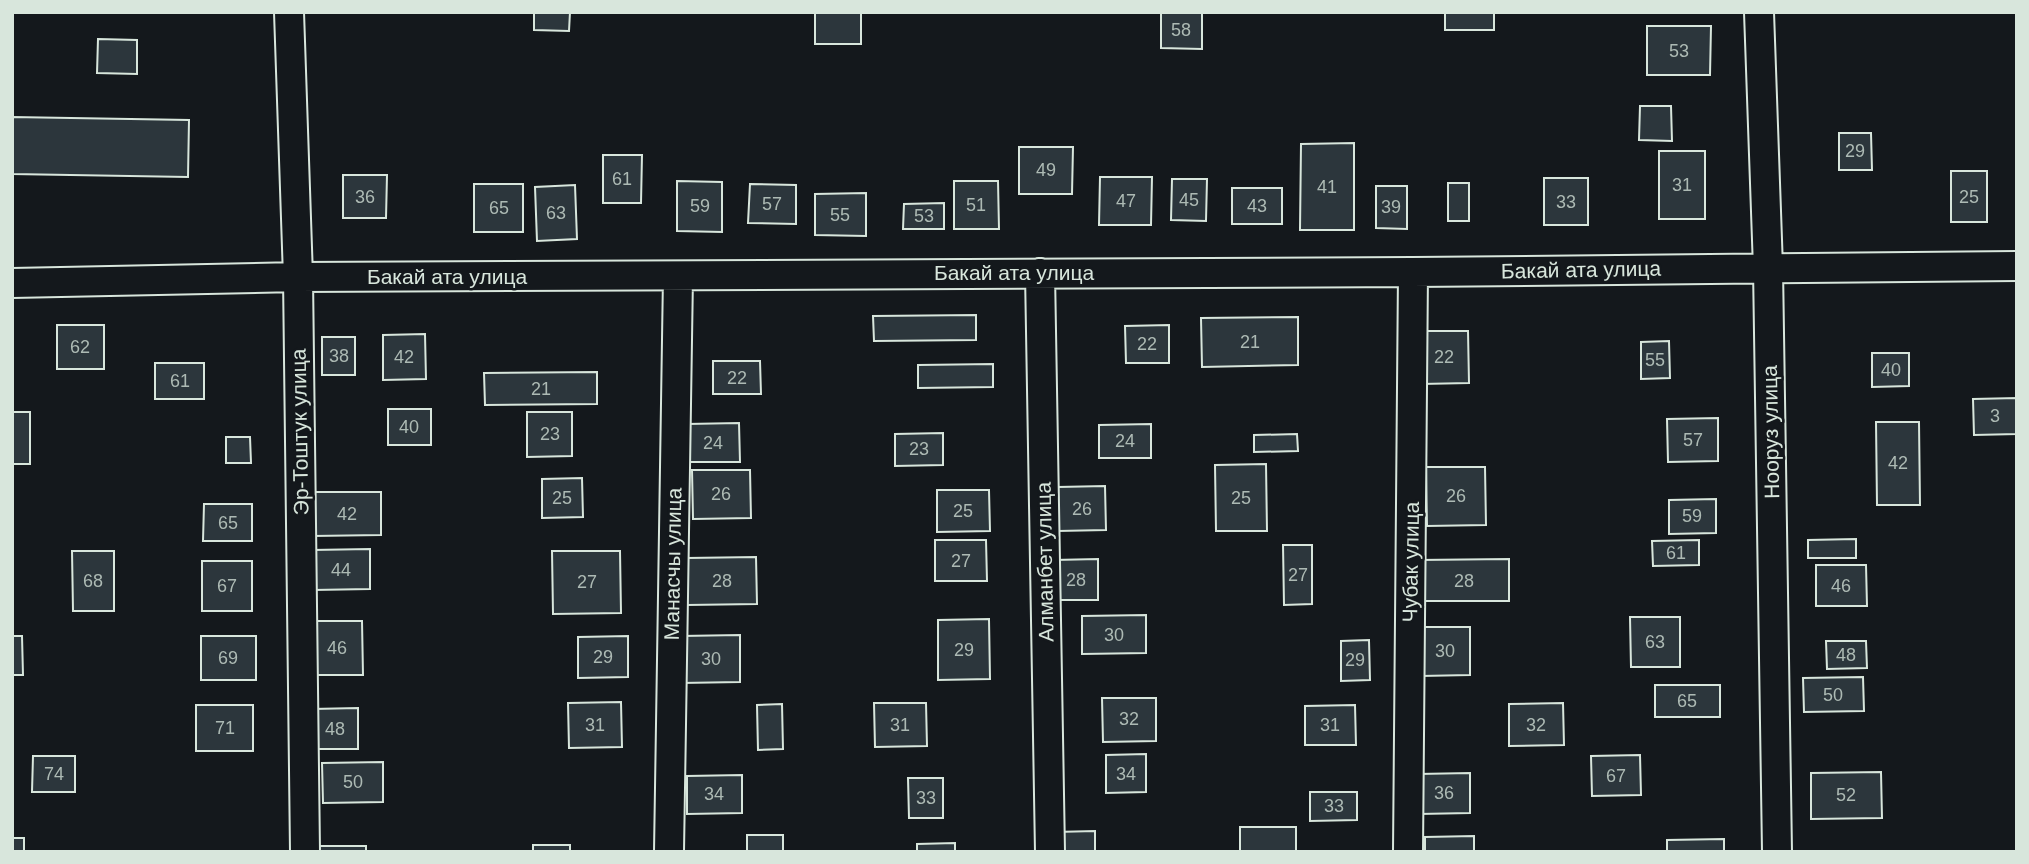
<svg xmlns="http://www.w3.org/2000/svg" width="2029" height="864" font-family="Helvetica,sans-serif">
  <rect width="100%" height="100%" fill="#14181c"/>
  <path fill="#2c363c" stroke="#d8e6dc" stroke-width="2" d="M534,12h36l-1,19 -35,-1z
    M815,12h46v32h-46z
    M1161,12h41v37l-41,-1z
    M1445,12h49v18h-49z
    M1647,26h64l-1,49h-63z
    M98,39l39,1v34l-40,-1z
    M1640,106h31l1,35 -33,-1z
    M12,117l177,3 -1,57 -176,-3z
    M1839,133h32l1,37h-33z
    M1354,143v87h-54l1,-86z
    M1019,147h54l-1,47h-53z
    M1659,151h46v68h-46z
    M603,155h39l-1,48h-38z
    M1951,171h36v51h-36z
    M343,175h44l-1,43h-43z
    M1100,177h52l-1,48h-52z
    M1544,178h44v47h-44z
    M1172,179h35l-1,42 -35,-1z
    M677,181l45,1v50l-45,-1z
    M954,181h44l1,48h-45z
    M1448,183h21v38h-21z
    M474,184h49v48h-49z
    M750,184l46,1v39l-48,-1z
    M575,185l2,54 -40,2 -2,-54z
    M1376,186h31v43l-31,-1z
    M1232,188h50v36h-50z
    M866,193v43l-51,-1v-41z
    M944,203v26h-41l1,-25z
    M976,315v25l-102,1 -1,-25z
    M1298,317v48l-96,2 -1,-49z
    M57,325h47v44h-47z
    M1169,325v38h-43l-1,-37z
    M1420,331h48l1,52 -48,1z
    M425,334l1,45 -43,1v-45z
    M322,337h33v38h-33z
    M1669,341l1,37 -29,1v-37z
    M1872,353h37v33l-37,1z
    M713,361h47l1,33h-48z
    M155,363h49v36h-49z
    M993,364v23l-75,1v-23z
    M597,372v32l-112,1 -1,-32z
    M2017,398v36l-43,1 -1,-36z
    M388,409h43v36h-43z
    M12,412h18v52h-18z
    M527,412h45v44l-45,1z
    M1718,418v43l-50,1 -1,-43z
    M1876,422h43l1,83h-43z
    M739,423l1,39h-53v-38z
    M1151,424v34h-52v-33z
    M943,433v32l-48,1v-32z
    M1297,434l1,17 -44,1v-17z
    M226,437h24l1,26h-25z
    M1266,464l1,67h-51l-1,-66z
    M1426,467h59l1,58 -59,1z
    M692,470h58l1,48 -58,1z
    M582,478l1,39 -41,1v-39z
    M1105,486l1,44 -48,1v-44z
    M937,490h52l1,41 -53,1z
    M313,492h68v43l-68,1z
    M1716,499v34l-47,1v-34z
    M204,504h48v37h-49z
    M1856,539v19h-48v-18z
    M935,540h51l1,41h-52z
    M1699,540v25l-46,1 -1,-25z
    M1283,545h29v59l-28,1z
    M370,549v40l-57,1 -1,-40z
    M72,551h42v60h-41z
    M552,551h68l1,62 -68,1z
    M756,557l1,47 -70,1v-47z
    M1098,559v41h-43l-1,-40z
    M1509,559v42h-90l-1,-41z
    M202,561h50v50h-50z
    M1816,565h50l1,41h-51z
    M1146,615v38l-64,1v-38z
    M1630,617h50v50h-49z
    M989,619l1,60 -52,1v-60z
    M311,621h51l1,54h-51z
    M1420,627h50v48l-49,1z
    M740,635v47l-59,1v-47z
    M12,636h10l1,39h-11z
    M201,636h55v44h-55z
    M628,636v41l-50,1v-41z
    M1369,640l1,40 -29,1v-40z
    M1826,641h40l1,27 -40,1z
    M1863,677l1,34 -60,1 -1,-34z
    M1655,685h65v32h-65z
    M1102,698h54v43l-53,1z
    M621,702l1,45 -53,1 -1,-45z
    M874,703h52l1,43 -52,1z
    M1563,703l1,42 -55,1v-42z
    M782,704l1,45 -25,1 -1,-45z
    M196,705h57v46h-57z
    M1355,705l1,40h-51v-39z
    M358,708v41h-46v-40z
    M1146,754v38l-40,1v-38z
    M1640,755l1,40 -49,1 -1,-40z
    M33,756h42v36h-43z
    M383,762v40l-60,1 -1,-40z
    M1881,772l1,46 -71,1v-46z
    M1470,773v40l-51,1 -1,-40z
    M742,775v38l-55,1v-38z
    M908,778h35v40h-34z
    M1310,792h47v28l-47,1z
    M1240,827h56v25h-56z
    M1095,831v21h-40v-20z
    M747,835h36v17h-36z
    M1474,836v16h-49v-15z
    M12,838h12v14h-12z
    M1724,839v13h-57v-12z
    M955,843v9h-38v-8z
    M533,845h37v7h-37z
    M316,846h50v6h-50z"/>
  <g fill="none" stroke-linecap="round" stroke-linejoin="round">
    <defs>
      <path id="street" d="M289,12l9,265 7,575
        M1759,12l9,256 9,584
        M1040,273l10,579
        M12,283l286,-6 1115,-5 604,-6
        M669,852l9,-576
        M1408,852l5,-580"/>
    </defs>
    <use href="#street" stroke="#d8e6dc" stroke-width="32"/>
    <use href="#street" stroke="#14181c" stroke-width="28"/>
  </g>
  <g text-anchor="middle" stroke-width="5" stroke-linejoin="round" paint-order="stroke">
    <g font-size="18" fill="#adbab4">
      <text x="1181" y="36">58</text>
      <text x="1679" y="57">53</text>
      <text x="1855" y="157">29</text>
      <text x="1046" y="176">49</text>
      <text x="622" y="185">61</text>
      <text x="1682" y="191">31</text>
      <text x="1327" y="193">41</text>
      <text x="365" y="203">36</text>
      <text x="1969" y="203">25</text>
      <text x="1189" y="206">45</text>
      <text x="1126" y="207">47</text>
      <text x="1566" y="208">33</text>
      <text x="772" y="210">57</text>
      <text x="976" y="211">51</text>
      <text x="700" y="212">59</text>
      <text x="1257" y="212">43</text>
      <text x="1391" y="213">39</text>
      <text x="499" y="214">65</text>
      <text x="556" y="219">63</text>
      <text x="840" y="221">55</text>
      <text x="924" y="222">53</text>
      <text x="1250" y="348">21</text>
      <text x="1147" y="350">22</text>
      <text x="80" y="353">62</text>
      <text x="339" y="362">38</text>
      <text x="404" y="363">42</text>
      <text x="1444" y="363">22</text>
      <text x="1655" y="366">55</text>
      <text x="1891" y="376">40</text>
      <text x="737" y="384">22</text>
      <text x="180" y="387">61</text>
      <text x="541" y="395">21</text>
      <text x="1995" y="422">3</text>
      <text x="409" y="433">40</text>
      <text x="550" y="440">23</text>
      <text x="1693" y="446">57</text>
      <text x="1125" y="447">24</text>
      <text x="713" y="449">24</text>
      <text x="919" y="455">23</text>
      <text x="1898" y="469">42</text>
      <text x="721" y="500">26</text>
      <text x="1456" y="502">26</text>
      <text x="562" y="504">25</text>
      <text x="1241" y="504">25</text>
      <text x="1082" y="515">26</text>
      <text x="963" y="517">25</text>
      <text x="347" y="520">42</text>
      <text x="1692" y="522">59</text>
      <text x="228" y="529">65</text>
      <text x="1676" y="559">61</text>
      <text x="961" y="567">27</text>
      <text x="341" y="576">44</text>
      <text x="1298" y="581">27</text>
      <text x="1076" y="586">28</text>
      <text x="93" y="587">68</text>
      <text x="722" y="587">28</text>
      <text x="1464" y="587">28</text>
      <text x="587" y="588">27</text>
      <text x="227" y="592">67</text>
      <text x="1841" y="592">46</text>
      <text x="1114" y="641">30</text>
      <text x="1655" y="648">63</text>
      <text x="337" y="654">46</text>
      <text x="964" y="656">29</text>
      <text x="1445" y="657">30</text>
      <text x="1846" y="661">48</text>
      <text x="603" y="663">29</text>
      <text x="228" y="664">69</text>
      <text x="711" y="665">30</text>
      <text x="1355" y="666">29</text>
      <text x="1833" y="701">50</text>
      <text x="1687" y="707">65</text>
      <text x="1129" y="725">32</text>
      <text x="595" y="731">31</text>
      <text x="900" y="731">31</text>
      <text x="1330" y="731">31</text>
      <text x="1536" y="731">32</text>
      <text x="225" y="734">71</text>
      <text x="335" y="735">48</text>
      <text x="54" y="780">74</text>
      <text x="1126" y="780">34</text>
      <text x="1616" y="782">67</text>
      <text x="353" y="788">50</text>
      <text x="1444" y="799">36</text>
      <text x="714" y="800">34</text>
      <text x="1846" y="801">52</text>
      <text x="926" y="804">33</text>
      <text x="1334" y="812">33</text>
    </g>
    <g font-size="21" fill="#d8e6dc" stroke="#14181c">
      <text transform="translate(1581 270) rotate(-1)" y="7">Бакай ата улица</text>
      <text x="1014" y="280">Бакай ата улица</text>
      <text x="447" y="284">Бакай ата улица</text>
      <text transform="translate(300 432) rotate(-91)" y="7">Эр-Тоштук улица</text>
      <text transform="translate(1771 432) rotate(-91)" y="7">Нооруз улица</text>
      <text transform="translate(1045 562) rotate(-91)" y="7">Алманбет улица</text>
      <text transform="translate(1411 562) rotate(-89)" y="7">Чубак улица</text>
      <text transform="translate(673 564) rotate(-89)" y="7">Манасчы улица</text>
    </g>
  </g>
  <rect width="2029" height="864" fill="none" stroke="#d8e6dc" stroke-width="28"/>
</svg>
